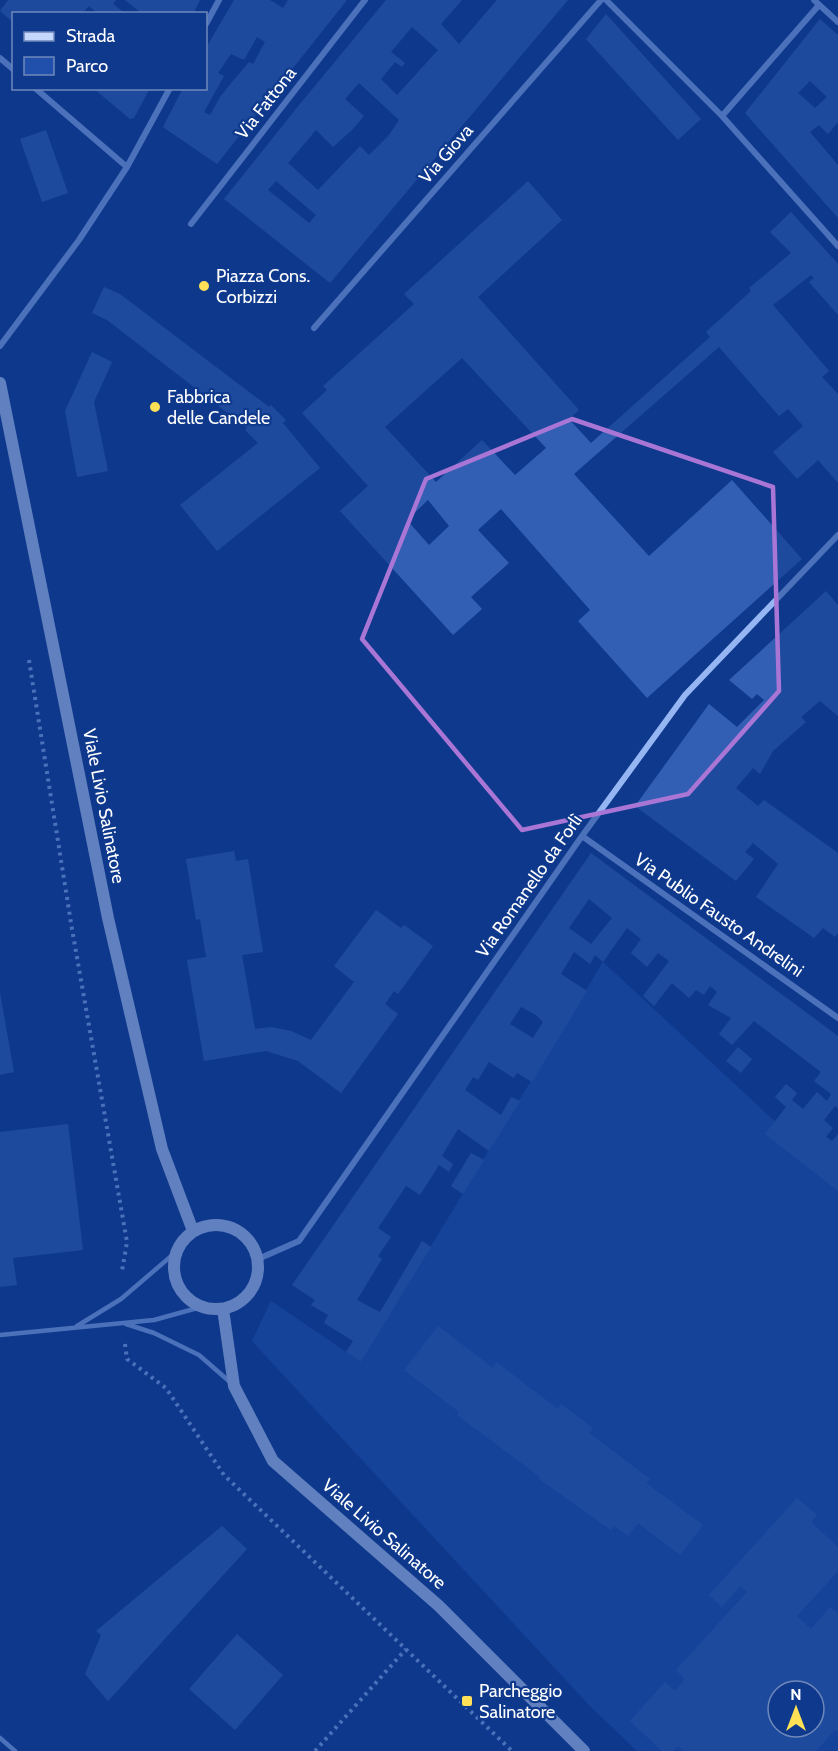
<svg xmlns="http://www.w3.org/2000/svg" width="838" height="1751" font-family="Cabin,sans-serif">
  <rect width="100%" height="100%" fill="#0f398c"/>
  <path fill="#2050ac" fill-rule="evenodd" d="M603,962l235,218v571h-201l-47,-45 -338,-365 19,-40 90,61zM778,1691h36v36h-36z"/>
  <path fill="#325fb4" fill-rule="evenodd" d="M8,0h108l-3,4 13,10h-28l-9,-8 -7,8h-68v9l-14,-12z
    M125,0h75l-7,14h-54l1,-2z
    M234,0h36l13,8 5,-8h59l-130,164 -54,-37 20,-39h23v-40zM257,37l8,5 -12,22 -4,-2 -17,20 -12,15 -10,18 -6,-3 20,-36 -6,-3 13,-19 13,6z
    M386,0h76l-21,24 18,20 38,-44h71l-238,283 -106,-84 71,-89zM412,27l26,23 -41,45 -16,-16 14,-17 7,5 3,-4 -14,-11zM359,83l40,37 -10,15 -20,20 -9,-9 -42,44 -30,-27 28,-33 17,17 19,-17 12,-14 -19,-17zM276,181l40,34 -7,8 -41,-33z
    M606,14l95,105 -23,21 -92,-101z
    M820,19l18,16v87l-10,12 -9,-9 -9,7 28,33v53l-93,-105zM810,81l17,16 -12,11 -17,-15z
    M93,88h57l-16,30 -4,1z
    M46,130l22,63 -26,9 -22,-63z
    M528,181l34,39 -84,77 101,113 -10,9 22,24 119,-106 -4,-5 45,-41 -2,-3 42,-35 -21,-21 21,-20 47,52v51l-29,-33 5,-4 -3,-3 -38,30 56,66 -7,6 16,17v89l-20,-23 -21,19 -24,-27 30,-26 -15,-17 -9,7 -60,-69 -145,127 75,82 83,-76 70,79 -155,139 -69,-77 12,-11 -89,-101 -23,21 31,33 -38,34 11,12 -29,26 -113,-124 28,-25 -66,-73 25,-23 -4,-4 91,-82 -10,-10zM462,358l84,90 -31,27 -33,-35 -46,42 -51,-55zM428,500l21,26 -20,19 -22,-25z
    M104,287l16,7 149,113 2,-2 15,15 -3,3 37,45 -103,83 -37,-46 78,-62 -13,-13 2,-2 -140,-108 -15,-7z
    M92,352l20,10 -18,40 14,69 -31,6 -12,-66z
    M826,591l12,14v111l-18,-15 -19,16 5,5 -33,29 -13,23 -7,-6 -17,20 22,18 6,-6 74,53v80l-3,4 -12,-9 -9,10 -58,-41 22,-33 -25,-21 -8,9 9,7 -18,22 -101,-75 74,-102 28,23 27,-27 -7,-6 -5,5 -23,-19z
    M234,851l2,10 12,-2 15,93 -21,3 13,74 16,-2 20,4 20,9 43,-58 -20,-16 42,-56 25,18 3,-3 29,21 -35,48 -4,-3 -9,13 13,10 -57,79 -43,-32 -32,-10 -62,10 -17,-101 19,-3 -6,-38 -4,1 -10,-61z
    M591,853l247,183v72l-3,-2 -11,14 9,8 -7,9 6,4 6,-7v57l-73,-57 21,-27 -11,-10 11,-13 11,9 -5,7 11,9 14,-17 10,9 4,-7 -17,-13 7,-9 -67,-51 -22,24 -13,-11 12,-16 -23,-13 9,-13 -7,-6 -6,9 -8,-5 -7,8 -17,-15 -18,23 -11,-10 26,-35 -11,-8 -11,14 -16,-14 10,-14 -14,-11 -24,34 -8,-7 -5,9 -16,-12 -13,22 26,17 -55,91 -15,-9 -3,5 -25,-16 -11,18 -5,-3 -8,13 36,25 10,-18 9,4 -31,50 -31,-22 -16,27 11,8 -4,8 -10,-7 -19,30 -14,-9 -28,42 13,9 -13,19 4,3 -25,41 23,12 42,-71 9,6 -70,115 -15,-10 7,-11 -29,-18 4,-8 -17,-10 4,-5 -23,-15zM589,899l23,19 -21,26 -22,-16zM521,1007l15,8 7,7 -10,16 -23,-14z
    M0,993l14,79 -14,3z
    M738,1047l14,12 -11,14 -15,-12z
    M68,1124l15,126 -70,8 4,27 -17,2v-155z
    M471,1153l13,7 -21,34 -12,-8z
    M438,1326l55,42 3,-6 62,47 3,-5 32,24 -4,5 61,46 -4,4 57,42 -23,30 -42,-32 -10,13 -14,-10 -3,4 -72,-51 1,-2 -83,-62 2,-3 -55,-42z
    M797,1498l20,17 -6,7 27,25v24l-41,45 14,13 19,-22 8,6v119l-3,-2 -19,21h-132l-6,-5 -5,5h-11l-32,-30 35,-39 10,9 10,-12 -9,-9 71,-78 -7,-6 -18,21 -13,-12zM778,1691h36v36h-36z
    M222,1526l25,23 -139,152 -23,-27 16,-39 -5,-4z
    M237,1634l46,41 -48,55 -46,-41z"/>
  <g fill="none" stroke-linecap="round" stroke-linejoin="round">
    <path stroke="#95b6f3" stroke-width="4" stroke-dasharray="3 4.5" stroke-linecap="butt" d="M29,660l43,269 55,313 -5,29
      M125,1344l2,15 39,29 58,87 288,276
      M315,1751l91,-102"/>
    <path stroke="#95b6f3" stroke-width="4.5" d="M126,1324l28,9 45,22 31,27
      M77,1326l44,-27 55,-47
      M0,1335l154,-15 47,-13
      M0,1738l15,13"/>
    <path stroke="#95b6f3" stroke-width="6" d="M606,0l116,116 97,-111
      M814,0l24,22
      M206,24l13,-24
      M0,58l14,12
      M35,88l92,79
      M722,116l116,130
      M191,224l174,-224
      M314,328l287,-328
      M0,346l79,-106 48,-73 43,-79
      M582,836l256,182
      M258,1259l41,-18 283,-405 103,-141 153,-160"/>
    <path stroke="#c4d7fd" stroke-width="12" d="M0,383l108,535 54,231 31,82
      M174 1267a42 42 0 1 1 84 0a42 42 0 1 1-84 0Z
      M223,1309l11,77 39,75 166,145 145,145"/>
  </g>
  <path d="M0 0H838V1751H0ZM572,419l201,68 6,204 -91,103 -166,36 -160,-191 64,-160z" fill="#0f398c" fill-opacity=".55" fill-rule="evenodd"/>
  <path fill="none" stroke="#a976d5" stroke-width="4.5" stroke-linejoin="round" d="M572,419l201,68 6,204 -91,103 -166,36 -160,-191 64,-160z"/>
  <g fill="#ffe057" stroke="#0f398c" stroke-width="2">
    <circle cx="204" cy="286" r="6"/>
    <circle cx="155" cy="407" r="6"/>
    <rect x="461" y="1695" width="12" height="12" rx="3"/>
  </g>
  <g text-anchor="middle" stroke-width="4.5" stroke-linejoin="round" paint-order="stroke">
    <g font-size="18" fill="#fff" stroke="#0f398c">
      <text transform="translate(266 103) rotate(-52)" y="6">Via Fattona</text>
      <text transform="translate(446 154) rotate(-49)" y="6">Via Giova</text>
      <text transform="translate(104 806) rotate(79)" y="6">Viale Livio Salinatore</text>
      <text transform="translate(529 886) rotate(-55)" y="6">Via Romanello da Forlì</text>
      <text transform="translate(719 915) rotate(35)" y="6">Via Publio Fausto Andrelini</text>
      <text transform="translate(384 1534) rotate(41)" y="6">Viale Livio Salinatore</text>
    </g>
    <g font-size="18" fill="#fff" stroke="#0f398c" text-anchor="start">
      <text x="216" y="282">Piazza Cons.<tspan x="216" dy="21">Corbizzi</tspan></text>
      <text x="167" y="403">Fabbrica<tspan x="167" dy="21">delle Candele</tspan></text>
      <text x="479" y="1697">Parcheggio<tspan x="479" dy="21">Salinatore</tspan></text>
    </g>
  </g>
  <rect x="12" y="12" width="195" height="78" fill="#0f398c" stroke="#6f88ba" stroke-width="1.5"/>
  <rect x="24" y="32" width="30" height="9" fill="#c4d7fd" stroke="#6f88ba" stroke-width="1.5"/>
  <text x="66" y="42" font-size="18" fill="#ffffff">Strada</text>
  <rect x="24" y="57" width="30" height="18" fill="#2050ac" stroke="#6f88ba" stroke-width="1.5"/>
  <text x="66" y="72" font-size="18" fill="#ffffff">Parco</text>
  <g transform="translate(796 1709)"><circle r="28" fill="#0f398c" stroke="#6f88ba" stroke-width="1.5"/>
  <path d="M0-4.5L10 22L0 15L-10 22Z" fill="#ffe057"/>
  <text y="-9" font-size="16" font-weight="bold" text-anchor="middle" fill="#ffffff">N</text>
  </g>
</svg>
